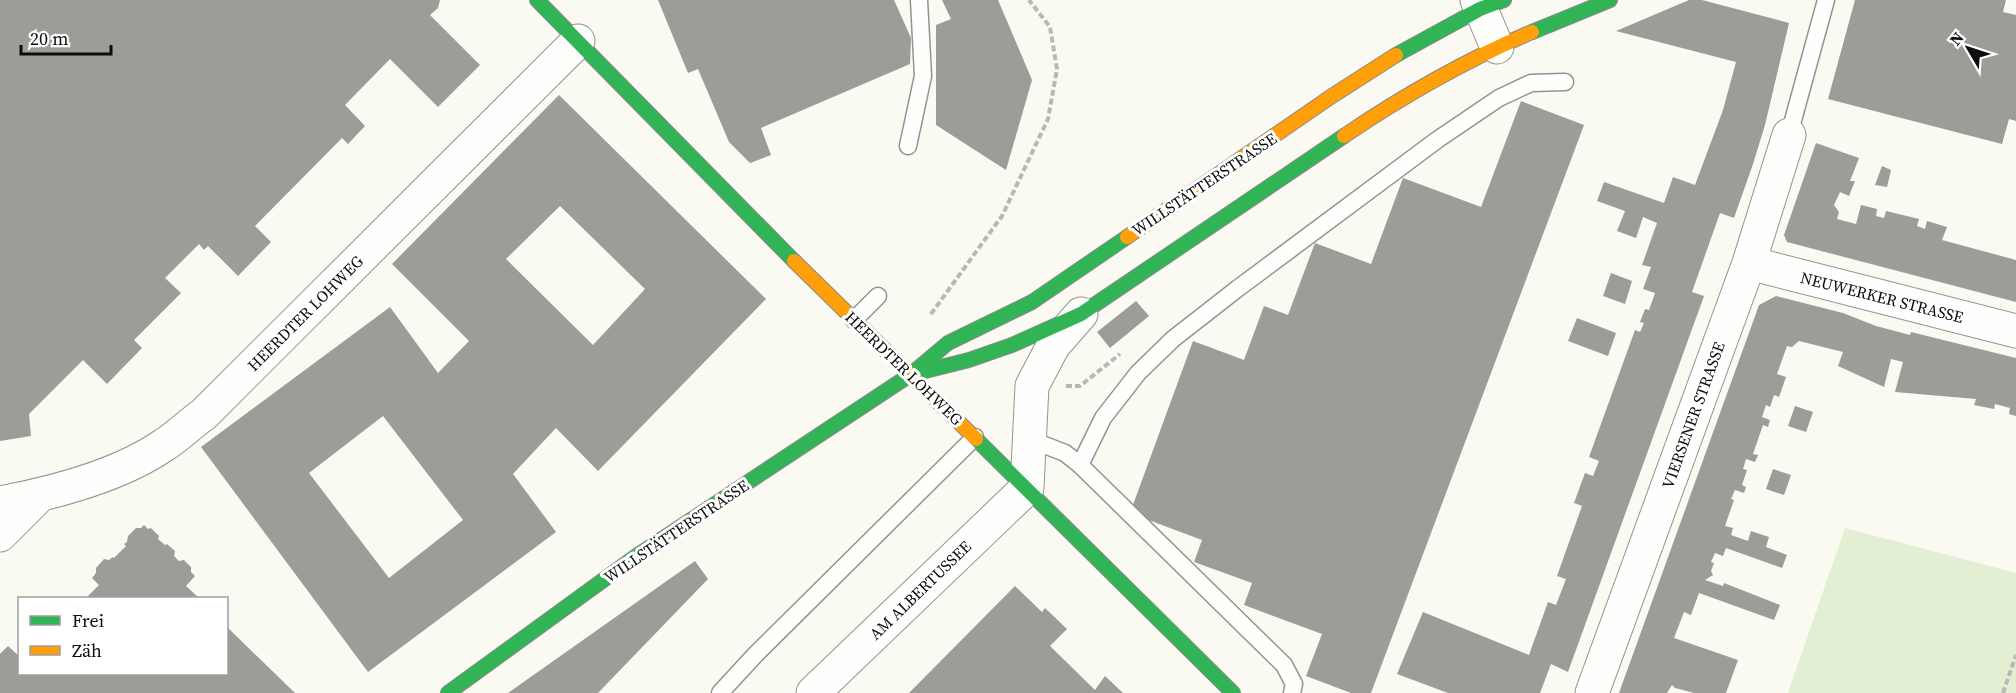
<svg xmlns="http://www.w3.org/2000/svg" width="2016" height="693" font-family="'Source Serif 4',serif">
  <rect width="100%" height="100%" fill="#faf9f2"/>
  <path fill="#e3efd3" d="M1845,528l171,45v120h-228z"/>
  <path fill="#9d9c98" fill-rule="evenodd" d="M0,0h440l-2,8 -8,7 50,50 -42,42 -48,-48 -45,46 20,21 -17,18 -6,-6 -87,88 16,16 -33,34 -30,-30 -4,4 -5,-6 -34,34 16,15 -47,47 8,8 -35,36 -24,-24 -54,54 2,22 -31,5z
    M658,0h236l17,38 -1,26 -149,64 10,27 -21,8 -21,-21 -31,-73 -10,4z
    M942,0h56l34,80 -26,90 -70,-45v-100l15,-6z
    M1689,0h13l87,23 -24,102 -12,39 -19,54 -14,-5 -28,79 12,4 -136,376 -17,-8 -11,29h-92l-51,-19 26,-62 106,43 19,-53 8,3 10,-26 -9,-3 25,-70 -8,-3 11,-30 8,3 6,-15 -10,-4 46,-127 5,2 4,-9 -4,-1 5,-13 4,1 6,-17 -12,-4 8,-22 -9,-2 15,-42 -14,-6 -7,21 -19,-7 8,-20 -28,-10 7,-19 60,21 9,-26 22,8 28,-75 13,-48 -120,-31z
    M1855,0h151l-3,12 13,3v106l-7,-2 -7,25 -174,-45z
    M559,95l207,204 -168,172 -42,-43 -43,46 43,58 -188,140 -167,-225 189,-140 48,66 31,-32 -77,-77zM560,206l85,83 -52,56 -87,-86zM383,416l80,104 -74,58 -80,-105z
    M1521,101l63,24 -213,568h-20l-45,-17 16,-42 -78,-29 8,-22 -58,-21 8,-22 -72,-27 63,-172 51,19 20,-54 24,9 27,-72 56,21 32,-86 78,29z
    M1816,143l43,15 -9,23h5l-6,15 -9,-4 -6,13 5,7 -2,7 19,5 5,-19 16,4 -1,7 8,2 2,-7 33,8 -2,7 8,3 2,-8 20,6 -5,13 74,20v42l-229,-60 -3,-7z
    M1882,166l9,4 -4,17 -12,-2z
    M1611,273l21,8 -7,23 -22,-8z
    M1776,296l67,17 33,13 34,9 1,-3 105,26v58l-7,-2 1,-6 -15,-4 -1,5 -20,-4 2,-6 -81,-7 8,-30 -12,-3 -7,28 -46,-21 5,-14 -44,-11 -7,6 -5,-1 -10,28 9,3 -7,20 -5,-2 -4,12 -4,-2 -4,12 8,3 -2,7 -5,-2 -10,29 5,1 -3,7 -9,-3 -3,10 4,1 -5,15 4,2 -2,6 -9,-3 -4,9 3,1 -9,26 8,2 -2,7 17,6 3,-10 18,6 -3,10 21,8 -5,13 -56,-20 -3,8 -8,-3 -4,9 3,1 -3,8 2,4 -8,5 18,6 1,-3 56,22 -6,15 -75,-27 -8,22 -7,-3 -10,26 64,22 -12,33h-32l-19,-5 -3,-3 -5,8h-48l140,-388z
    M1136,301l13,15 -39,32 -13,-16z
    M1577,318l39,15 -8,23 -40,-15z
    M1795,406l18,6 -7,20 -18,-6z
    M1773,469l18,6 -7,20 -18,-6z
    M144,525l4,4 3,-1 8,8 -1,3 7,6 2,-1 8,7 -1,5 5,5 5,-1 7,7v5l4,4 -9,10 13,12h-113l13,-13 -7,-7 4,-5v-5l8,-9 5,1 4,-3 1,1 12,-12 -2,-2 3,-2 1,-6 8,-8h5z
    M695,561l13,18 -110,114h-90z
    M1015,586l27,26 3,-4 22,21 -17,17 45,44 10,-14 18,17h-214z
    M226,626l69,67h-295v-39l8,-8 12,11v17h206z"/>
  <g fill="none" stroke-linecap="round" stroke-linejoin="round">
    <defs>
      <path id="lane" d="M1789,135l37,-135
        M908,146l15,-70 -4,-76
        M854,320l24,-24
        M1029,439l36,14 15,12 204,200 10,19 -2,9
        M1080,465l23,-47 35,-45 35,-34 64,-50 200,-149 62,-42 32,-15 34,-1
        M720,693l35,-38 220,-218"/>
      <path id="street" d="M1477,0l20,47
        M1749,263l267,68
        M0,503c53,-10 119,-27 164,-58 14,-9 26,-21 40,-31l374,-373
        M0,535l39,-39
        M813,693l214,-205 5,-102 21,-40 28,-32
        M1592,693l157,-430 40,-128"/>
      <path id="fast" d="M537,0l257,261
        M1532,32l78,-32
        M1396,55l84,-46 24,-9
        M917,373l52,-13 43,-15 69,-31 263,-178
        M976,439l257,254
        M448,693l187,-136 275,-182 38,-32 84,-41 95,-65"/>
      <path id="slow" d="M1344,136c62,-42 120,-75 188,-104
        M1127,237l205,-141 64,-41
        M794,261l182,178"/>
    </defs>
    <use href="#lane" stroke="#949390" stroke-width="19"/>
    <use href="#street" stroke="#949390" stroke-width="35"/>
    <use href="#fast" stroke="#8a8a87" stroke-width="16"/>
    <use href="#slow" stroke="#8a8a87" stroke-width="16"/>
    <path stroke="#b8b8b6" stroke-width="4" stroke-dasharray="6 3" stroke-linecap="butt" d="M931,314l71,-98 46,-97 9,-50 -7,-42 -21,-27
      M1066,386h14l40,-32
      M2003,693l13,-38"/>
    <use href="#lane" stroke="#fefefd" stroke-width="16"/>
    <use href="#street" stroke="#fefefd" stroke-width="33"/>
    <use href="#fast" stroke="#30b455" stroke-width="14"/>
    <use href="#slow" stroke="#ff9f0a" stroke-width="14"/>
  </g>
  <g text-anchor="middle" stroke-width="6" stroke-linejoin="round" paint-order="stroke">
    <g font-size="16" fill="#0d0d0d" stroke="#fff">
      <text transform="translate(1204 184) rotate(-34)" y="6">WILLSTÄTTERSTRASSE</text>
      <text transform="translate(1882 297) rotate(14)" y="6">NEUWERKER STRASSE</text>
      <text transform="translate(305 313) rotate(-45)" y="6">HEERDTER LOHWEG</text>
      <text transform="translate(904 368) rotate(44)" y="6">HEERDTER LOHWEG</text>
      <text transform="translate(1693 415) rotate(-70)" y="6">VIERSENER STRASSE</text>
      <text transform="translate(676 531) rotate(-34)" y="6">WILLSTÄTTERSTRASSE</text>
      <text transform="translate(920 590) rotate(-44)" y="6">AM ALBERTUSSEE</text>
    </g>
  </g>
  <rect x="18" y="597" width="210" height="78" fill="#ffffff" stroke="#9e9e9e" stroke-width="1.5"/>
  <rect x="30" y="616" width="30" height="9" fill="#30b455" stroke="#9e9e9e" stroke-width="1.5"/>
  <text x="72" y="627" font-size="18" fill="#0d0d0d">Frei</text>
  <rect x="30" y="646" width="30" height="9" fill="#ff9f0a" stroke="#9e9e9e" stroke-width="1.5"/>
  <text x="72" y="657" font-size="18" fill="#0d0d0d">Zäh</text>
  <g transform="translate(1968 48) rotate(309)" stroke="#ffffff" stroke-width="4.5" paint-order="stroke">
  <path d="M0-4.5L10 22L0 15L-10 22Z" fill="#0d0d0d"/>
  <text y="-9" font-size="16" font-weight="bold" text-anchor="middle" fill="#0d0d0d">N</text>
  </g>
  <path d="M21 45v9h90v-9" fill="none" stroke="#0d0d0d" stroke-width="3"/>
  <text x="30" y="45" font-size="18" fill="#0d0d0d" stroke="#ffffff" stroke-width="4.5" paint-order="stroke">20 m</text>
</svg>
